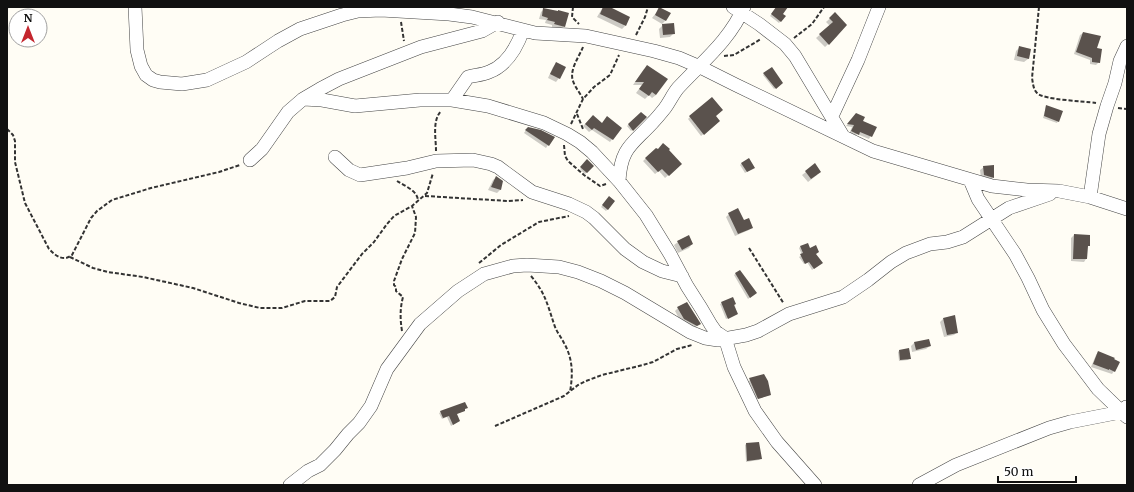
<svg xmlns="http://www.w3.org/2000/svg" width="1134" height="492" font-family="Merriweather,serif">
  <rect width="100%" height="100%" fill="#fffdf5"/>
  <path fill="#0003" d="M603,7h5l17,19 -3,3 -25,-12z
    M777,7h10l-5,7 3,2 -6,7 -9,-7z
    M660,8l5,13 -3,3 -10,-6z
    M544,9l20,17 -3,3 -9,-2v-2l-7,-2 1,-3 -7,-1 2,-7z
    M835,14l2,22 -12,11 -9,-9 14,-12 -4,-4z
    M663,25l11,8 -4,4 -10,1 -1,-9z
    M1083,33l13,16 3,13 -3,3 -6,-1v-4l-16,-6 6,-19z
    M1019,48l11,2 -2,9 -4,3 -10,-2 2,-9z
    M557,63l2,15 -3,4 -8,-4 5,-11z
    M644,69l12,26 -4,3 -3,-3 -4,4 -9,-6 6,-8h-9z
    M764,74l18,9 -8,6 -11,-14z
    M1046,106l16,6 -5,11 -14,-5z
    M641,113l4,4 -14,14 -4,-5z
    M593,116l8,8 20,4 -11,14 -18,-12 -3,2 -6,-6z
    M715,116l2,7 -16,13 -13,-17 2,-2z
    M854,117l21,10 -6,12 -12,-5 -2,2 -6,-2 3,-7 -6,-1z
    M526,130l22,15 -2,3 -22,-15z
    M656,149l12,1 13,14 -16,14 -6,-7 -4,3 -12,-13z
    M587,161l6,5 -8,8 -5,-5z
    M742,163l10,6 -7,4 -5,-8z
    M815,165l2,10 -9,7 -6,-7z
    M984,167l9,11 -3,3 -9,-3 -1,-8z
    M497,177l3,13 -3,3 -9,-3 5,-10z
    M609,198l5,4 -8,9 -5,-4z
    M729,214l15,8 7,5 -2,3 -14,6 -9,-19z
    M1074,235l15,10 -2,2 -1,12 -2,3 -13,-1v-23z
    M678,242l14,2 -3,4 -11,5 -4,-8z
    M800,247l9,3 6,4 5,10 -8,6 -5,-8 -3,2 -5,-7 3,-2 -3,-7z
    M739,271l15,23 -6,5 -14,-24z
    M733,298l4,16 -11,5 -6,-15z
    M678,308l22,16 -7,5 -12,-7 -6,-11z
    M943,319l14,13 -3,3 -10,2 -4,-15z
    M914,343l16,3 -4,3 -14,3 -1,-6z
    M899,351l11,7 -2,2 -9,1 -1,-9z
    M1098,352l16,19 -2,3 -21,-7 5,-12z
    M763,375l7,20 -14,4 -8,-18z
    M464,411l-8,3 3,7 -8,5 -4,-9 -5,2 -3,-6 2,-1z
    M758,443l3,15 -2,2 -13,2 -1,-17 1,-1z"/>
  <path fill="#5a524d" d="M603,7h7l20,10 -4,9 -26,-12z
    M659,7l12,6 -5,8 -11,-6z
    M776,7h12l-5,7 3,2 -5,6 -10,-8z
    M543,8l15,3v-1l11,3 -4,14 -11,-3 1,-2 -8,-2 1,-2 -6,-2z
    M835,12l12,13 -18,20 -10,-11 14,-12 -4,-4z
    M674,23l1,11 -12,1 -1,-11z
    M1083,32l18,4 -4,12 5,1 -2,14 -8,-1v-4l-16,-6z
    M1019,46l12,3 -2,10 -12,-3z
    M556,62l10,5 -6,12 -10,-5z
    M647,65l21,14 -12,16 -4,-3 -3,4 -10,-7 5,-7h-9z
    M772,67l11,16 -7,6 -13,-16z
    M712,97l11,13 -7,6 4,5 -16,14 -15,-19z
    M1046,105l17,6 -4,11 -15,-6z
    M641,112l6,5 -14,14 -5,-7z
    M856,113l9,4 -2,4 14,6 -5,10 -12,-5 -1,3 -8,-4 3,-6 -7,-1z
    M593,115l9,8 5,-7 15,12 -9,12 -19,-12 -2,2 -7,-6z
    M528,127l13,3 14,7 -6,9 -24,-16z
    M663,143l7,6 -1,1 13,14 -13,12 -7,-7 -4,3 -13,-14 11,-10 2,1z
    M749,158l6,10 -8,4 -6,-9z
    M587,159l7,7 -7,7 -7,-6z
    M815,163l6,9 -10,7 -6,-8z
    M994,165v13l-10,-3 -1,-9z
    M496,176l7,5 -2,9 -10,-3z
    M609,196l6,5 -7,9 -6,-5z
    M738,208l6,12 5,-2 4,10 -15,6 -10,-21z
    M1074,234l16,1v11h-2l-1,13h-14z
    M689,235l4,9 -11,6 -5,-9z
    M808,243l2,5 6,-3 3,7 -3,2 7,9 -9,6 -5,-7 -4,2 -5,-10 3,-1 -3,-7z
    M740,270l17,23 -7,5 -15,-25z
    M733,297l3,7 -2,1 4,9 -10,5 -7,-17z
    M687,302l14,22 -4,2 -13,-7 -7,-12z
    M955,315l3,18 -11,2 -4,-17z
    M929,339l2,7 -15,4 -2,-8z
    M909,348l2,11 -11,1 -1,-10z
    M1098,351l17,7 -1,1 6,3 -5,10 -6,-3v1l-16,-6z
    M764,374l4,7 3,14 -13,4 -9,-21z
    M465,402l3,6 -3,1v2l-8,3 3,7 -7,4 -4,-9 -6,2 -3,-7z
    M759,442l3,17 -15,2 -1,-18z"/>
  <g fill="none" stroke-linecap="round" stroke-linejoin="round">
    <defs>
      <path id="minor" d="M135,7l2,43 4,16 5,9 7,5 7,2 22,2 25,-4 39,-18 32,-21 22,-12 42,-14 16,-4 23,-1 68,4 23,3 63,16 51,3 68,15 25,7 21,9 36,18 137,66 119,35 35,4 32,1 31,6 37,12
        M733,7l26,17 26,20 10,12 48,80
        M303,99l19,1 33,6 65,-6h32l36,6 56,17 23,11 13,8 12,10 27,29 27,34 24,39 17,32 14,22 10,17 5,7 9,6 9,29 21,44 22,31 38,43
        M452,100l16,-23c7,-2 14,-2 21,-5 18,-7 28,-25 34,-42
        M832,116l26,-56 21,-53
        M335,157l14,13 11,5 47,-7 29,-7 37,-1 18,4 7,3 34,25 37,12 17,8 8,6 31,31 18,13 19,9 20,5
        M250,160l12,-11 26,-37 15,-13 17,-10 19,-10 82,-32 61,-16 16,-9
        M970,180l8,19 37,55 13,24 15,32 21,34 34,45 29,28
        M619,181c2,-34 13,-36 34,-59 4,-4 8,-9 12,-14 5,-7 8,-14 13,-20 24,-26 52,-48 66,-81
        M1090,197l9,-63 8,-28 8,-23 5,-22 7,-15
        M290,485l18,-14 12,-6 15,-15 13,-16 11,-11 12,-17 16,-37 33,-45 38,-33 26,-17 29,-8 14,-1 32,2 19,5 23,9 24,12 65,39 15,6 13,2 28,-5 12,-4 31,-17 54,-17 25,-17 23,-18 15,-9 24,-9 17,-2 16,-5 46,-29 41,-14
        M919,485l37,-20 93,-37 21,-6 51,-10 5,-5"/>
    </defs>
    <use href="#minor" stroke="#444" stroke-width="14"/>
    <path stroke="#333" stroke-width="2" stroke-dasharray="4 2" stroke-linecap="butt" d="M573,7l-1,10 7,7
      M1039,7l-7,71c1,5 1,11 5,15 6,7 47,8 59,10
      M7,8l1,-1
      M401,22l3,19
      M636,35l9,-18 3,-10
      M794,38l18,-14 12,-17
      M583,47c-4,10 -14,23 -10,34 2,6 7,12 10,18
      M724,56l10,-1 27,-16
      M1118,108l9,1
      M577,114l6,15
      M571,124l12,-25 11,-12 16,-12 9,-20
      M7,129l6,6 2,6v21l10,41 24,46c7,7 14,13 23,6l19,-37 6,-7 15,-11 39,-12 68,-16 21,-7
      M564,145l1,11 3,5 16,14 16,11 6,-2
      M436,151c0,-13 -4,-30 5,-40
      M397,181c8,5 21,10 21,20
      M425,196l83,5 15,-1
      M749,248l35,56
      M70,257l23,11 15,4 35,5 50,11 46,15 21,5h22l23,-7h25l5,-4 2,-10 25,-33 12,-12 13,-18 7,-8 18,-10 15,-13 6,-20
      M479,263l22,-18 38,-23 30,-6
      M531,276c14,17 16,27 23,48 2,7 7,13 10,19 9,16 9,31 6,49
      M402,331c-2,-12 -2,-23 1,-34l-7,-6v-4l-2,-2v-4l8,-22 13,-26 1,-16 -4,-11
      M495,426l69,-30 14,-11 8,-4 16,-6 41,-10 10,-3 24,-13 15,-4"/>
    <use href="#minor" stroke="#fff" stroke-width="13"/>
  </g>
  <rect width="1134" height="492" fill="none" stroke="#111111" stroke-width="16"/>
  <g transform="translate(28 28)"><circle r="19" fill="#ffffff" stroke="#a0a0a0"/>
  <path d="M0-3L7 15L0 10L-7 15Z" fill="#c4262e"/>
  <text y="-6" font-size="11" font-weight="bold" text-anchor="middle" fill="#111111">N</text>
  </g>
  <path d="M998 476v6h78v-6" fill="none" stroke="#111111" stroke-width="2"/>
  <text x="1004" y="476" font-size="12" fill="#111111" stroke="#ffffff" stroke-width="3" paint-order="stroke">50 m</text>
</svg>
